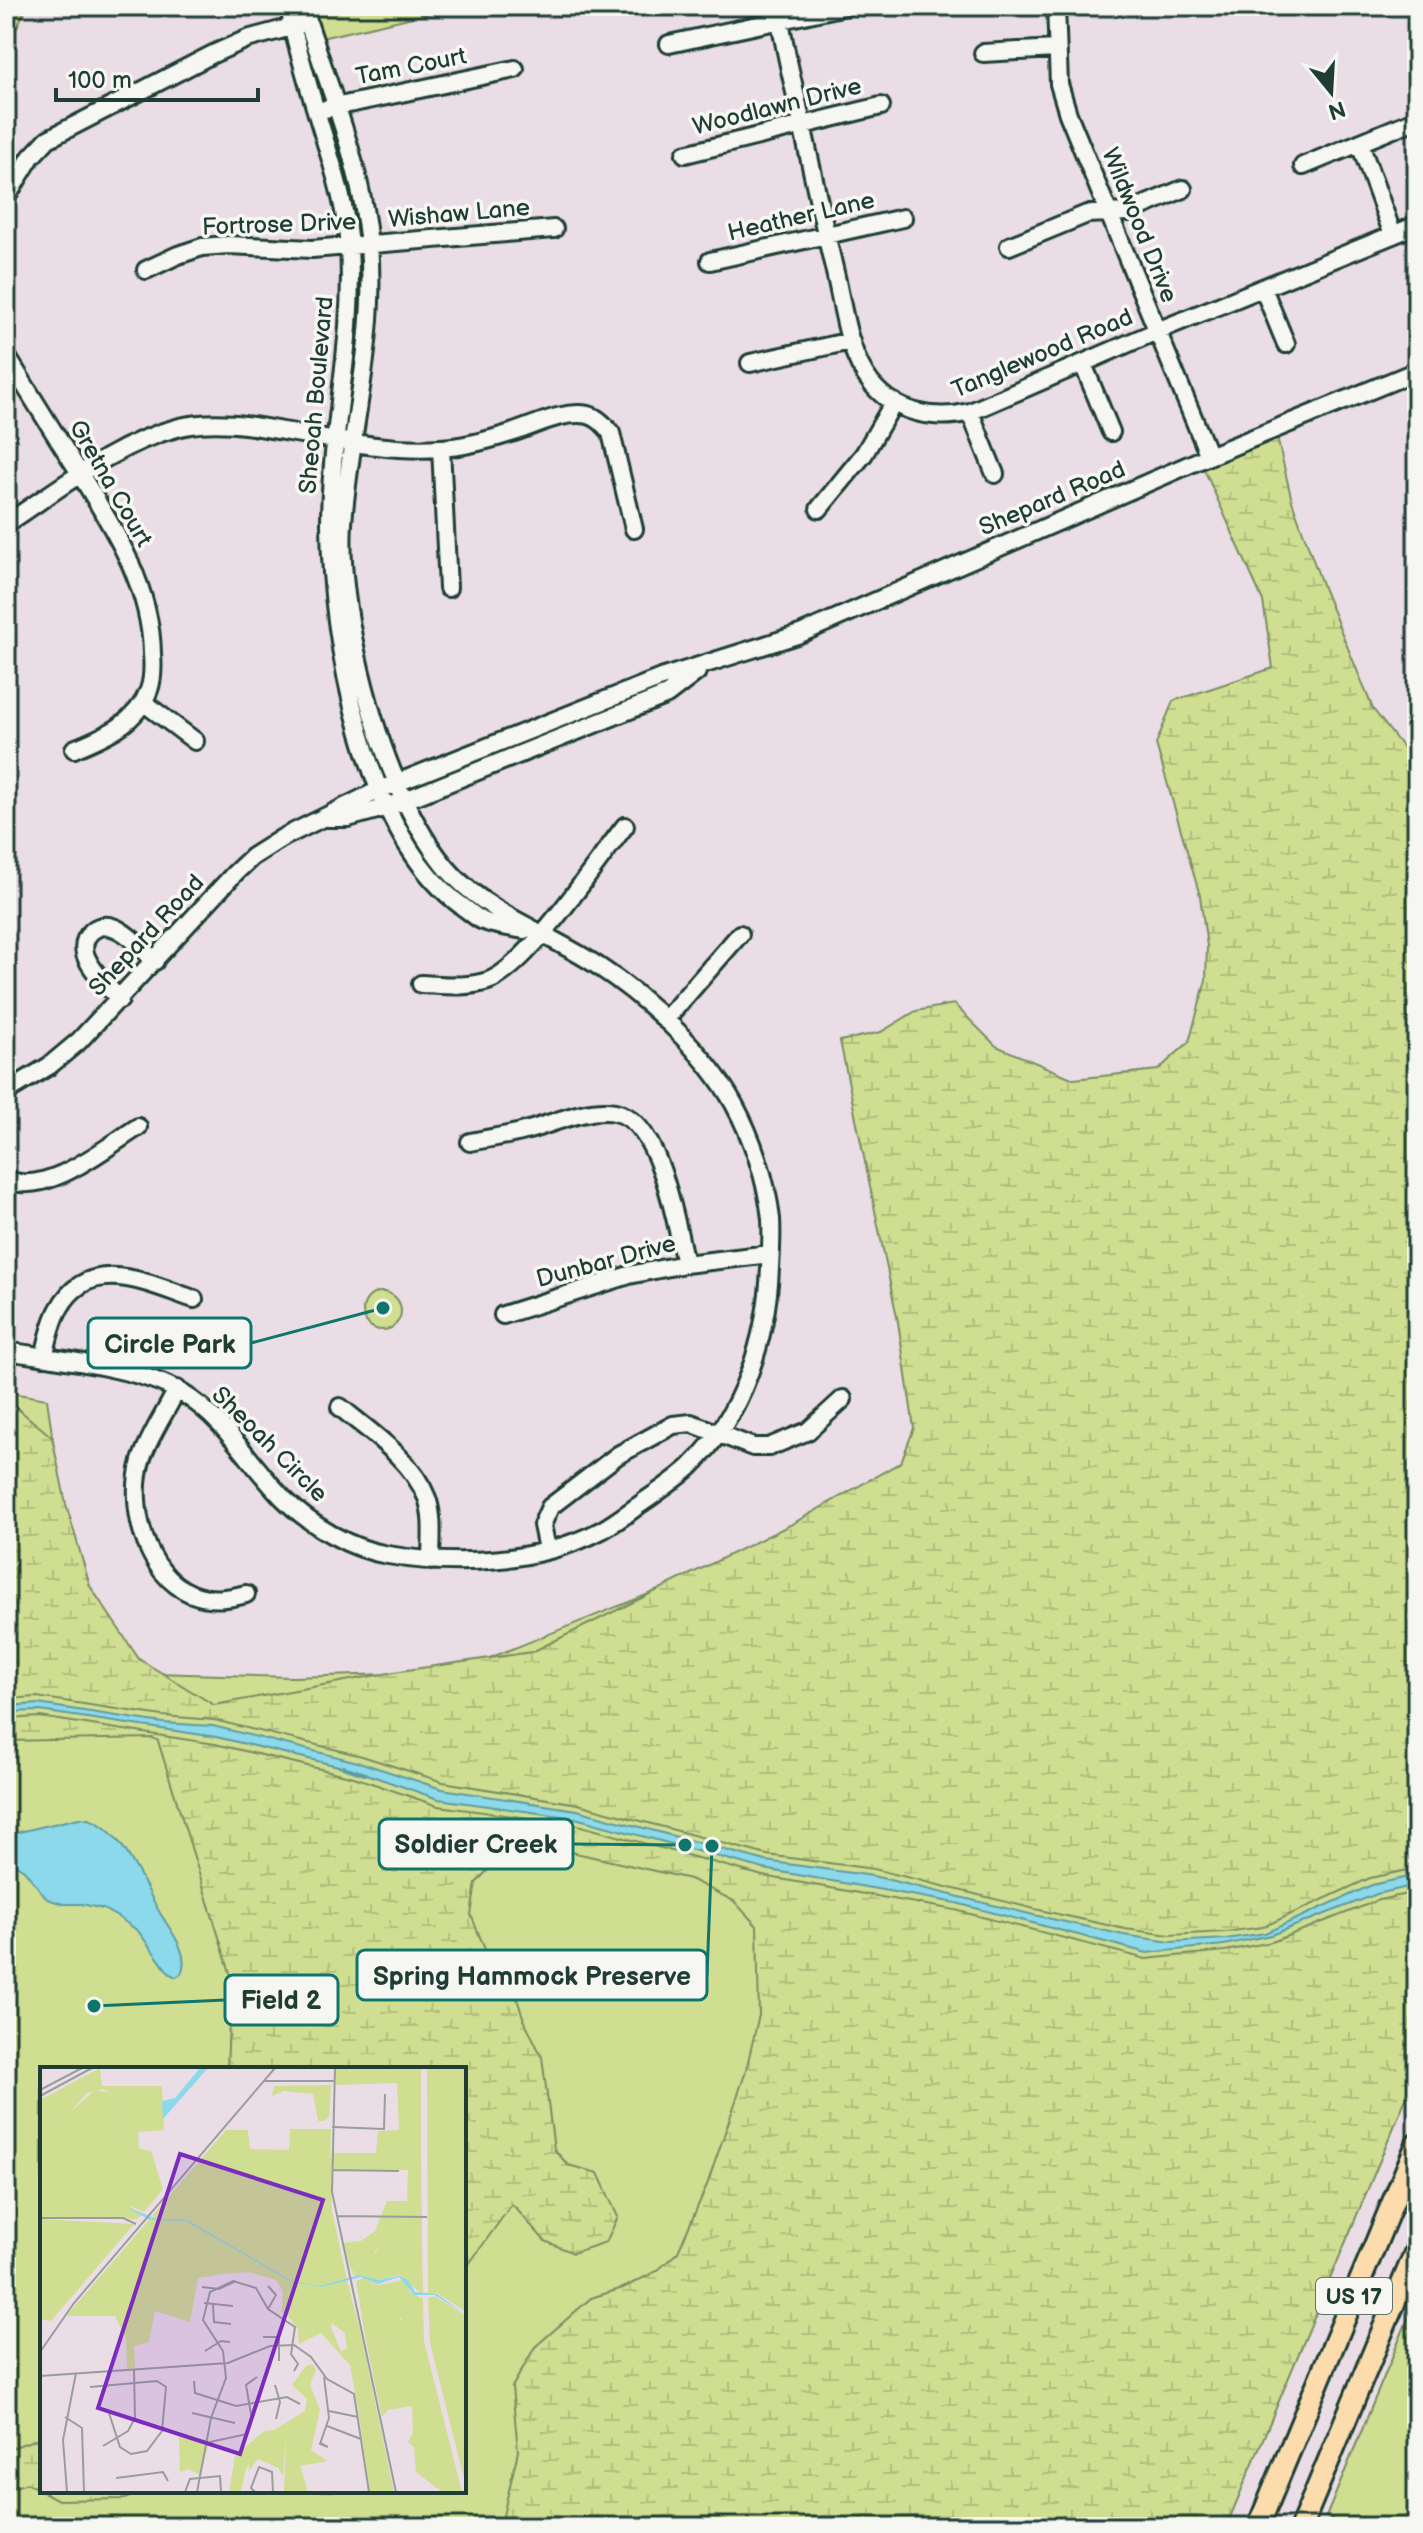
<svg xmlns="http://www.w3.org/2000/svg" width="1423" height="2533" font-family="'Balsamiq Sans',sans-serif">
  <defs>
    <pattern id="wetland-marsh" width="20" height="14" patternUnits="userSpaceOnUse" patternTransform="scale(2)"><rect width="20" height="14" fill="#d0de91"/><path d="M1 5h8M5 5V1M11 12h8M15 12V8" fill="none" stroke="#b2bf7e"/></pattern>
  </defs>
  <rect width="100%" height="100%" fill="#eadde5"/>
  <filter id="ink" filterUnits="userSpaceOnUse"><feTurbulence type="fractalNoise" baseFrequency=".0125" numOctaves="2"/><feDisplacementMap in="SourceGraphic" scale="16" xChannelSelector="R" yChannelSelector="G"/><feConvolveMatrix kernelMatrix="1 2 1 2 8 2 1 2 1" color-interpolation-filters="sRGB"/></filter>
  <g filter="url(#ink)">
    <path fill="#d0de91" stroke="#788e62" stroke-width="2" fill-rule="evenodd" d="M6,6h21l-21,44z
      M313,6h148l-140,32z
      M363 1311a19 19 0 1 1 38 0a19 19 0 1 1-38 0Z
      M6,1392l41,7 29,201 77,73 140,4 162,-5 496,-200 466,17v526l-247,512h-1164zM42,2069h422v422h-422z
      M1417,2297v230h-65l-26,-10z"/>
    <path fill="url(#wetland-marsh)" stroke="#788e62" stroke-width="2" d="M1277,437l15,64 32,89 49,119 44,57v1102l-47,10 -107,49 -38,5 -55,3 -45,-6 -90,-20 -161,-40 -107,-14 -189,-51 -135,-22 -81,-26 -148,-36 -51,-4 -126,-19 -31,2v-300l46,38 14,67 24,82 49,73 75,46 186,-34 132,-19 258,-127 111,-63 13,-34 -16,-106 -58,-281 41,-9 35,-21 38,-7 42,42 78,33 84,-9 31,-28 17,-62 1,-34 -7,-50 -44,-152 17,-43 100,-33 -10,-67 -60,-134z
      M40,1717l175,27 139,33 84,29 136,18 189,52 192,34 191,49 79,-8 47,-9 107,-42 38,-8v180l-191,455h-732l8,-7 16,-69 -6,-64 23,-40 56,-49 32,-10 34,-17 21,-19 29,-67 38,-111 14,-59 -2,-89 -23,-25 -44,-22 -145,-33 -43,8 -26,29 -5,32 15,37 23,22 15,46 18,37 12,92 14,16 30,8 20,44 -12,25 -33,11 -28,-12 -33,-37 -48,67v-202h-237l4,-93 -73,-235 -5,-3 -147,3v-22z
      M42,2437v54h101l-18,8 -67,1 -31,-17 -21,7v-40z"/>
    <path fill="#8bd9ea" stroke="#609ba1" stroke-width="2" d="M38,1704l125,19 50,3 149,37 80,26 135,21 189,51 107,15 161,39 90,20 46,7 56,-3 39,-6 107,-48 45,-10v10l-40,9 -106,41 -47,10 -77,8 -191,-50 -192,-34 -189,-51 -137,-19 -83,-29 -139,-33 -176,-26 -34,1v-6z
      M79,1818c39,-1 64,66 81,95 10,17 31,41 21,61l-5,3 -7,-4 -31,-42 -17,-12 -18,-10 -21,-5h-19l-16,-5 -23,-29 -18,-11v-24z"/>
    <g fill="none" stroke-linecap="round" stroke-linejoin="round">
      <path stroke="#609ba1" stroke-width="4" d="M343,1767l22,7"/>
      <defs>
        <path id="minor" d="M290,6l2,20c8,30 16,59 25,88 13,44 29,88 32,134 6,94 -19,184 -19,277 1,115 34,311 133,382 6,4 13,11 20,14 12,5 28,6 41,9
          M778,6c4,32 12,64 19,95 12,56 24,112 37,167 9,36 13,85 37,115 24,30 64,38 99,29l187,-81 260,-106
          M1056,6l3,78 9,30 141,342
          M669,44l177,-38
          M983,53l73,-4
          M325,109l190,-40
          M1360,144l33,91
          M685,154l196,-48
          M1303,166l112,-46
          M6,198l25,-41 17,-18 165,-85 34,-15 52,-14
          M1009,246l78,-32 41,-2 55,-23
          M710,261l193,-43
          M146,270l32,-15 24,-8 26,-2 84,4 242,-20
          M1263,288l23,56
          M6,355c23,37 45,73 68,109 36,59 77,119 78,190 1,12 1,25 -3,36 -13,34 -44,46 -75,59
          M750,363l101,-22
          M1083,364l28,68
          M970,412l25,62
          M441,448l7,140
          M819,509l45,-55 30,-52
          M6,524c56,-37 108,-80 174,-97 34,-8 70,-2 103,4 51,8 105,21 157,17 24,-1 49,-8 71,-15 23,-7 52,-23 77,-18 10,2 17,10 23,18l23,96
          M143,702l52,39
          M327,818h21l40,-11 279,-112 30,-23
          M421,984c23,1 45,4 67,-3 40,-14 108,-119 137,-155
          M120,1000c-12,-14 -29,-29 -35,-46 -2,-9 0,-17 7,-23 22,-18 48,17 63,30
          M665,1020l75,-86
          M6,1092l43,-26 30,-25 156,-168 17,-16 30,-19 97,-48 282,-112 139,-44 409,-178 208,-85
          M470,1142c18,-4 37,-6 55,-11 27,-7 62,-24 90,-19 45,8 62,115 70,152
          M6,1179c39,19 99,-31 132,-52
          M503,1315l126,-40 56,-11 85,-10
          M6,1351c50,8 134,16 176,42 44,27 66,69 101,105 27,27 67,51 105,57 70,12 150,8 214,-25 14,-8 27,-18 40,-27 17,-12 34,-23 49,-37 52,-51 76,-128 79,-198 1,-16 2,-33 1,-49 -4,-38 -19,-82 -37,-115 -28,-51 -88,-107 -136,-138 -46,-31 -105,-50 -144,-90 -25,-26 -43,-60 -57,-93 -30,-70 -59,-184 -54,-260 7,-93 34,-184 26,-278 -7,-77 -37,-150 -61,-223l-2,-16
          M44,1357c4,-16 7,-34 15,-48 30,-56 90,-25 135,-10
          M177,1389c-11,23 -28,47 -36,72 -13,44 4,114 51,133 19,7 35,5 54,0
          M340,1407c30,25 72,52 87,91 7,19 4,43 4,63
          M547,1549l-5,-24 8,-18 68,-52 55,-30 18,-2 62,24h16l39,-16 35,-32"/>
        <path id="major" d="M1258,2527l159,-383
          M1301,2527l116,-279"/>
      </defs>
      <use href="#minor" stroke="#1f3d34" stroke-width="22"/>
      <use href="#major" stroke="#1f3d34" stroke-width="26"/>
      <use href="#minor" stroke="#f6f6f2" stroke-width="16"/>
      <use href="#major" stroke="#fcdcac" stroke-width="20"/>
    </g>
  </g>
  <g text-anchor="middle" stroke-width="7" stroke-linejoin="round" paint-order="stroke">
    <rect fill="#f6f6f2" stroke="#60746d" stroke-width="2" x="1316" y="2278" width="76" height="36" rx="6"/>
    <g font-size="22" font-weight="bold" fill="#1f3d34">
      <text x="1354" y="2304">US 17</text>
    </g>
    <g font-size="24" fill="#1f3d34" stroke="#f6f6f2">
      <text transform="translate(411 66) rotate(-11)" y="8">Tam Court</text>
      <text transform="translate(777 106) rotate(-14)" y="8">Woodlawn Drive</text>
      <text transform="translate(459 213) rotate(-5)" y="8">Wishaw Lane</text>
      <text transform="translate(801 216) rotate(-13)" y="8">Heather Lane</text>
      <text transform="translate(279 224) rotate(-2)" y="8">Fortrose Drive</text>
      <text transform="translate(1140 225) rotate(68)" y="8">Wildwood Drive</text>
      <text transform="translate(1042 353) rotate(-23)" y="8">Tanglewood Road</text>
      <text transform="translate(316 395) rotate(-85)" y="8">Sheoah Boulevard</text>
      <text transform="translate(111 483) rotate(60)" y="8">Gretna Court</text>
      <text transform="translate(1052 498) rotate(-23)" y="8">Shepard Road</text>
      <text transform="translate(146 935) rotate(-47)" y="8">Shepard Road</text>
      <text transform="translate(606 1261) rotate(-15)" y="8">Dunbar Drive</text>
      <text transform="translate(270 1444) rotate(45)" y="8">Sheoah Circle</text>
    </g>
  </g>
  <g transform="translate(40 2067)">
    <rect width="426" height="426" fill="#eadde5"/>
    <path d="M250,62h40l2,82 16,74 6,68 -13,-37 -21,17 -39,-21 4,-21 -5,-10 -31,-9 -63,4 -71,29v11h-47l160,-186h20v43l42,-1zM224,364l4,13 -22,24 -5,24h-12l6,-36zM139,370l31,3 -10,35 -11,-6 -9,3zM246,370l7,4 15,51h-24z" fill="#d0de91"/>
    <path d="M60,1l2,18h60l2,44 -26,2 1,17 -11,-3 -17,-53 -8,-4 -16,4 -18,20 -29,10v-23zM291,18l-2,32 -5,4h-6l-5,-27 -29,-3 -12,5 2,-10zM371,84l10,3 1,88 -30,-2 -16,10 -6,12 -16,6 -1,8 -10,-33 18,-2 14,-10 12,-30h20l1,-31h-77v-5l30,2zM316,214l1,9 13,-6 29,28 3,15 -6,14 -31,-5zM311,229l10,38 -16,-1 -13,-10 7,-21zM273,297l3,6 -6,14 10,26 -9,40 17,11 -28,5 -7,-25 -7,-4 -3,39 -5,-8 -20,-9 -10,13 4,-19 16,-9 -4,-13 10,-1 31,-19 2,-12 -15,-14 14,-19zM318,342l22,16 14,67h-24z" fill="#d0de91"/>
    <path d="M296,1h85v86l-10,-3 -50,16 -30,-2 1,-12h44l2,-22 21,-1 -2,-47 -61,2zM387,1h39v244l-29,-19 -9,2zM55,23l16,3 17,53 23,5 12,38 -19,23 -17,-7 15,10 -5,4 -97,-2v-94l29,-10zM291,62l-1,36h-20l-38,20 -9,16 -22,11 -14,24 24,16 5,-5 -3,-37 8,6 41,-16 27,4 -41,6 -6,39v26l35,10 -25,-4 -16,-9 -87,-52 -37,-4 74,-86 22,1 2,18 39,1 1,-20zM0,152l94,5 -83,97 -11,-2zM109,153l37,2 106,61 57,3 2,10 -17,13 -3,19 10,23 6,-2 -2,-16 16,1 19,91 -22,-16 -8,-44 -29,-32 -22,11 -1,-15 -16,-21 1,-16 -9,-16 -33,-5 -43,7 -8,44 -35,-11 -6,31 -15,4 1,22 -8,1 -1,-31 -11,-22 -48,-1zM352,173l30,2 1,53 -24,-20 -21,5 -23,-4 -1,-8 15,-6 14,-20zM324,211l14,7 26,-5 6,12 13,7 1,42 38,151h-20l-26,-20 -2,-25 -6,-5 5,-9 -1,-27 -24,4 -6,7 -17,-81 31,5 6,-22 -31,-35 -13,7 -2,-10zM395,229l31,20v171l-36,-144 -2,-45z" fill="#d0de91"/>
    <path d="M160,1h8l-45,51 -1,-18 13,-3zM87,140l30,12h19l13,2 103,60 28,5 39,-11 19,5 21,-4 9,4 7,12 22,2 29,21 -31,-20h-21l-15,-18 -21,7 -17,-7 -40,10 -29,-5 -106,-61 -36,-1z" fill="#8bd9ea"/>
    <path fill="none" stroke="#999d9e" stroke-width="2" d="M295,1l-3,124 64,300M224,14h71M0,23l42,-22M0,29l52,-28M292,60l52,2 1,-35M292,103l67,1M297,149l90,1M0,151h83l13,6M228,219l8,9 -8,14M162,220l17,2 17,-8M164,236l29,3M173,238l1,17 17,2M223,270h16v24M165,284l16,-10 9,1M0,285l34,-49 201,-235M0,309l188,-13 42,-17 24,-1 17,12 16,22 27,15 15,98M154,314l1,12 41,13 51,-9 13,7M235,318l5,17 -4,17M50,320l67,-6 9,6 -4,44 -15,20 -16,3 -11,-7 -11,-34M289,344l29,6M152,346l43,10M25,350l17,11 2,64M212,353l-6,-35 11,-8M287,359l34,13M170,375l37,-8M281,376l7,4 -8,-3 9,-26 -5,-41M63,379l25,-15 7,-13 -1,-49M76,411l47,-6 5,9M27,425l-4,-52 13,-67M145,425l5,-13 30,-3 1,16M157,425l14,-74 15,-40 -3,-27 -20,-31 7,-28 23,-11 23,7 12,21 27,18 -4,27 7,10 -4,7M215,425l-4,-4 8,-21 13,5 1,20"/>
    <path fill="#7b2cbf" fill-opacity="0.15" stroke="#7b2cbf" stroke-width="4" d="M140,87l143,46 -83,254 -142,-46z"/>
    <rect width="426" height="426" fill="none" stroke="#1f3d34" stroke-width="4"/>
  </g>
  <path fill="none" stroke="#0f766e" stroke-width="3" d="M383 1308L251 1343M685 1845L573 1844M712 1846L707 1975M94 2006L225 2000"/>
  <g fill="#0f766e" stroke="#f6f6f2" stroke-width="3">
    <circle cx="383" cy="1308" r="8"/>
    <circle cx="685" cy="1845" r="8"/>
    <circle cx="712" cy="1846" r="8"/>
    <circle cx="94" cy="2006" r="8"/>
  </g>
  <g fill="#f6f6f2" stroke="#0f766e" stroke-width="3">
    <rect x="88" y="1318" width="163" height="50" rx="8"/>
    <rect x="379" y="1819" width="194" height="50" rx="8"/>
    <rect x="357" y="1950" width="350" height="50" rx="8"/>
    <rect x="225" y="1975" width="113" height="50" rx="8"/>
  </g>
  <g font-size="26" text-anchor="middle" font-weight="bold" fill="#1f3d34">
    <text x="170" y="1353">Circle Park</text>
    <text x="476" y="1853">Soldier Creek</text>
    <text x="532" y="1985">Spring Hammock Preserve</text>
    <text x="281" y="2009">Field 2</text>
  </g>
  <rect width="1423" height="2533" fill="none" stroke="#f6f6f2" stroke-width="32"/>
  <rect x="16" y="16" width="1391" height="2501" fill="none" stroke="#1f3d34" stroke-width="3" filter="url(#ink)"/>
  <g transform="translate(1331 92) rotate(162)" stroke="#f6f6f2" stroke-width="6" paint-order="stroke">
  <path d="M0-6L14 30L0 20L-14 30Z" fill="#1f3d34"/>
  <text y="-12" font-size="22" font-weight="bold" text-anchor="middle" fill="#1f3d34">N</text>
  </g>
  <path d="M56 88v12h202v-12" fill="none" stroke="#1f3d34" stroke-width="4"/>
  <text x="68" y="88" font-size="24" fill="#1f3d34" stroke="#f6f6f2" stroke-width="6" paint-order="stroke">100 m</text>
</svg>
